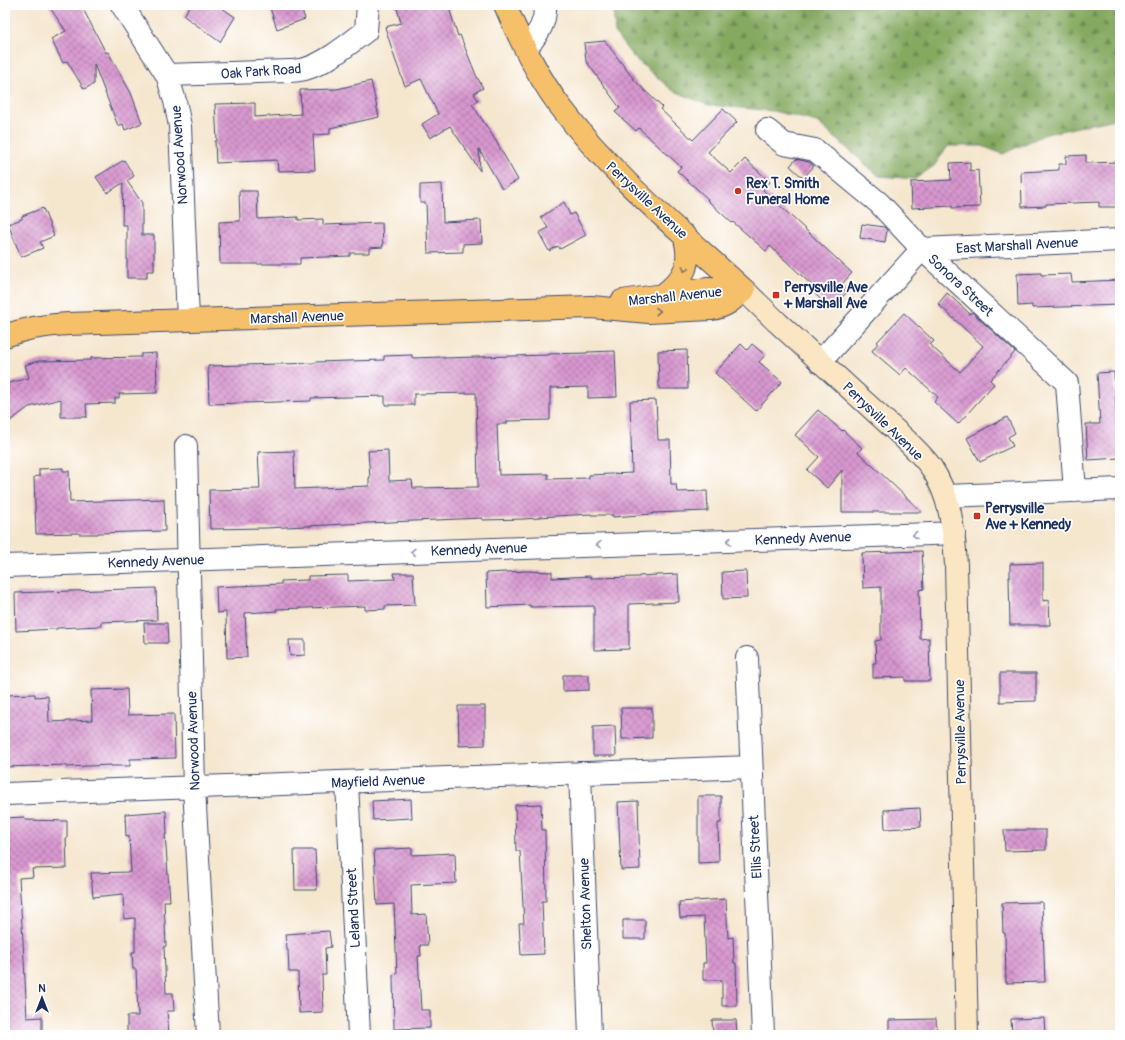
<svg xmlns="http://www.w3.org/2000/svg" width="1125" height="1040" font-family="Pangolin,sans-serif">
  <defs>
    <pattern id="forest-firs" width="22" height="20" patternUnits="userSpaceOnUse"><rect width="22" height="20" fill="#84a95f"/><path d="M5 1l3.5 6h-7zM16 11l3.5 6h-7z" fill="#6b8a52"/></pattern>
    <pattern id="building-cross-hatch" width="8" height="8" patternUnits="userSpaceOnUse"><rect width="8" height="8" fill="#d897cf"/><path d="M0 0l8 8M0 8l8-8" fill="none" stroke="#ae7cab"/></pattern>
  </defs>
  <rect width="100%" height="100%" fill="#fff"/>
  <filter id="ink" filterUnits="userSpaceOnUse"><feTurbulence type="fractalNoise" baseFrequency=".025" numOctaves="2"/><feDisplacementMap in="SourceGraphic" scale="8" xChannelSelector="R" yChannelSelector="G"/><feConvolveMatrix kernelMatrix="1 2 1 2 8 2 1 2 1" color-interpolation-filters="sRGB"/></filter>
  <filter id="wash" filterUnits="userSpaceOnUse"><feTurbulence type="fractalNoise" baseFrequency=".012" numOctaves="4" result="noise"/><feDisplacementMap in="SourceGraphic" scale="16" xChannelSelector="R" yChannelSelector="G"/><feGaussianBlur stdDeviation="0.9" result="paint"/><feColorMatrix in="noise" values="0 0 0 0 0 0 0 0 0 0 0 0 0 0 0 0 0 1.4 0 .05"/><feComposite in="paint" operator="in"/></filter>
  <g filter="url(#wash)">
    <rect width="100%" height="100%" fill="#f5e6ce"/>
    <path fill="url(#forest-firs)" stroke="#506c5e" d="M613,5h507v113l-74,16 -43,20 -21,-8h-34l-14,20 -19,13 -36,-3 -62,-54 -44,-11 -65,-6 -36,-15 -39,-33 -18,-24z"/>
    <g id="blocks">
      <path fill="url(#building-cross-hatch)" d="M48,5h33l25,48 2,-1 23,41 11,30 -17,7 -2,-6 -5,2 -24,-62v20l-10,5 -17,-28 -4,2 -12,-24 15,-8z
        M190,5h28l17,12 -15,25 -36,-26z
        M269,5h31l5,14 -28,10z
        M396,5h52l10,31 2,-1 16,40 7,13 -9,5 4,8 -6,3 24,37 22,39 -16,9 -23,-40 1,22 -30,-45 -20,12 -8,-14 16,-10 -17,-35 -16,7 -10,-27 -10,-32 16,-4z
        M605,41l30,40 27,26 -2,2 33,31 30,-31 14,13 -29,30 23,21 14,-14 25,23 -7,8 89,83 -12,13 7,6 -16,17 -17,-16 3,-3 -47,-44 -4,5 -33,-29 -1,1 -25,-23 1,-1 -31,-28 4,-4 -42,-39 -3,3 -21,-19 5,-4 -34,-47 -2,-18z
        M371,81l8,36 -49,11v6l-17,1 2,35 -37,1 -1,-11 -61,3 -1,-22h2l-2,-37 40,-1v14l46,-3 -1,-24 37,-1z
        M1086,155v8l34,-1v45h-21v-5l-53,2v2l-24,1 -1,-35 38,-2v-6h7v-8z
        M796,159l13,3 5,4 -11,12 -13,-12z
        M124,160l10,16 -7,5 15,22v32h12v36h-7v7h-20v-53h-5l1,-42 -16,10 -11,-16z
        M970,162v9l8,-1 2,37 -28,1v-2l-40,2 -1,-26 40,-2 -1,-17z
        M442,184l1,38 38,-2 1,23 -19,1v8l-35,1 -2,-50h-6v-18z
        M239,191h18l1,28 40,-2v3l25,-1v6l59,-2 1,24 -14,1v5h-19v3l-50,2v6h-80l-1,-42 21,-1z
        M564,202l6,13 4,-2 12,22 -26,14 -2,-3 -9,5 -10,-18 9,-5 -7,-11z
        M43,208l11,28 -14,6 3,6 -22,9 -13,-33 14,-5v-3z
        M862,224l22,3 3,3 -2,12 -25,-4z
        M1041,273v2l30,-1 1,8 48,-2v25l-88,3v-3l-14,1 -1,-32z
        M947,293l23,21 2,-2 43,40 -25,28 4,4 -36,40 -24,-22 4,-5 -32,-29 -6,7 -28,-24 6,-8 -1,-1 27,-29 30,28 -4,4 30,27 23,-26 -45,-42z
        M741,344l6,6 5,-6 13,11 -6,7 23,20 -26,29 -41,-38z
        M687,350l1,39h-29l-1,-38z
        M615,351l2,46 -29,1v-11l-38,1v32l-43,1v3h-10l2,51 49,-1v5l41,-1v-3l43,-2 -2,-72 26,-1 2,40h12l1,44h5l1,8 30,-1 1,20 -55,2v1l-40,3v-2h-22v-1l-52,3v1l-15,1 -42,1v-2l-137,6 -18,1 -61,3 -56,1 -1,-39 51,-1 -2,-37 36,-1 1,38 74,-3v-8h1l-2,-27 20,-1 1,31 23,-1 1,8 65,-1 -2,-94 -62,1v11h-29v-9l-74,2v3l-102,3 -1,-38 107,-3v-1l69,-2v-4l28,-1v3l31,-1v1l106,-3v-1l38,-1v-1z
        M156,353l1,40 -38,1v4h-4v5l-29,1 1,13h-26v-18l-32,8 -24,18v-41l24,-6 -4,-13 13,-4 53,-1v-2l50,-1v-3z
        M1114,372l5,86 -31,2 -2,-36h14l-3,-51z
        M818,410l24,21 1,-1 19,18 -4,4 64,60h-80v-42l-15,18 -20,-18 12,-13 -24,-22z
        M1007,417l8,16 -7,4 5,9 -33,16 -13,-24z
        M63,468v3h6l1,31 94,-3 1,32 -67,2v1h-19v-1l-43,1 -2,-57 5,-1v-7z
        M922,551l2,38 -5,1 1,49 9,-1 1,43h-25v-4l-32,1v-15h3l-1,-22 6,-1v-53l-18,1 -1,-35z
        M1043,563v38l6,-1 1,25h-40l-1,-48h1v-13z
        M526,571l26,1v6l39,-2v2l48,-1v-1l39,-2 1,28 -50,2v45l-35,1v-44l-64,1v-2l-43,2 -1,-34z
        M746,571l1,27 -24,1 -1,-27z
        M394,573h19l2,32 -30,1v3l-20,1v-4l-89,3 1,2 -32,2 2,44 -20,1 -1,-46 -9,1 -1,-26 65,-3v-3l27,-1v-4l40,-1v6l47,-2z
        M156,588l1,32 -56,2v4l-44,2v1l-41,2 -1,-38z
        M144,623h23l1,20h-23z
        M289,640h16v15l-15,1z
        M1000,673h36v28l-36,1z
        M563,675h26v15l-26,1z
        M127,689l1,26 46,-1 1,44 -45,1v7h-19v-1l-45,2v-2l-61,2v-72l30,-1v3l13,-1 1,26 43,-2 -1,-30z
        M458,706h27v39l-26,1z
        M621,708h31v30l-30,1z
        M615,726l1,30h-23v-29z
        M698,796h23v27h-3l1,39 -21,1z
        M411,799l1,19 -39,2 -1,-19z
        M638,801l2,68 -19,1 -3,-68z
        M541,804l1,26h3l1,71h-4l2,53 -23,1 -2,-32h5l-4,-72h-4l-1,-46z
        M920,808l1,19 -36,2 -1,-19z
        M166,811l1,23h-2l5,67h-6l2,45 -2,1 2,46h7l1,18h-7l2,23 -30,1v-3l-12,1v-17h11l-2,-47h-3l-1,-17h3v-34l-11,1 -1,-25 -30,3 -2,-24 40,-1 -2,-36 -3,1 -1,-23z
        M24,817l1,3 42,1v18h-1l1,29 -35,1 1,8 -14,1 4,63 4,77 15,-1v18h-37v-217z
        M1004,830h42v20l-41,1z
        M412,848v7l43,-2 1,30 -45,2 1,30 14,-1 2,31h-8l1,11h-3l3,54h9v18l-36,1 -1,-54 4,-1 -3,-70 -17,1 -3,-55z
        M294,850h21l2,40h-22z
        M726,899l2,39 5,-1 1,26h2l1,43h-15v-26h-19v-17h3l-2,-46 -24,1 -1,-16z
        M1042,902l3,80 -39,1 -1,-50h-2l-1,-30z
        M623,920h22v19h-22z
        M329,931l2,16 -6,1 1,27h-4l1,37 -24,1 -1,-41h-9l-1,-22h-1l-1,-16z
        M1044,1018l1,17h-33l-1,-16z
        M936,1019l1,16h-48v-15z
        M712,1020h24l1,15h-24z"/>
    </g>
  </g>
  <g filter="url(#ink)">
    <use href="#blocks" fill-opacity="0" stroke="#3c4a6f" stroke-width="1"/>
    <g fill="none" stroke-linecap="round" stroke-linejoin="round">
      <defs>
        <path id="street" d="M122,5l45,70 8,26 5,25 8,194
          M526,49c11,-15 20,-24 19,-44
          M167,75l123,-4c5,0 10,-1 15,-2 21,-6 44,-25 61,-38l2,-26
          M767,130l17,14 31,6 64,53 43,46 145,134 8,108
          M820,362l102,-113 198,-9
          M186,446l8,342 14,247
          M946,496l174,-7
          M5,566l926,-32 23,-1
          M747,658l16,377
          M580,773l10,262
          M347,782l12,253
          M5,794l746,-27"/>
        <path id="secondary" d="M744,290l33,32 127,116c9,9 19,18 27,29 20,30 23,64 25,98l11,470"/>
        <path id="primary" d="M505,5c15,35 32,71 55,101 52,70 121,126 184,184
          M663,295c23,-18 29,-32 21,-60
          M622,301l27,-4 59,-8 36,1
          M5,336c21,-8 41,-11 63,-12l523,-17 58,5 62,-3c15,-2 22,-9 33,-19"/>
      </defs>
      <use href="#street" stroke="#3c4a6f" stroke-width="24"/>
      <use href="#secondary" stroke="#3c4a6f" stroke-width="24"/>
      <use href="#primary" stroke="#3c4a6f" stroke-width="24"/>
      <use href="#street" stroke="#fff" stroke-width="22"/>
      <use href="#secondary" stroke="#fbe6c4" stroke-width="22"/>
      <use href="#primary" stroke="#f6c06b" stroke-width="22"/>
    </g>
    <defs><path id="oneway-chevron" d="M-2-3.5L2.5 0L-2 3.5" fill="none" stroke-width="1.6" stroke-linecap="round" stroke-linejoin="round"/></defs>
    <g stroke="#7e7064">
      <use href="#oneway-chevron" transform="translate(685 269) rotate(110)"/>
      <use href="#oneway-chevron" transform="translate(658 311) rotate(-2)"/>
    </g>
    <g stroke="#8d97ae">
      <use href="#oneway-chevron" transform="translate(915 535) rotate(178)"/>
      <use href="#oneway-chevron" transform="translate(729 541) rotate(178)"/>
      <use href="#oneway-chevron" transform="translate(599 545) rotate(178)"/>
      <use href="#oneway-chevron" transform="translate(413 552) rotate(178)"/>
    </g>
  </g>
  <g fill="#c8321e" stroke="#fff" stroke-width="1.5">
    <circle cx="738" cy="191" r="4"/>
    <rect x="772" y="291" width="8" height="8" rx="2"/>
    <rect x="973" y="512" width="8" height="8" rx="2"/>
  </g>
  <g text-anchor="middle" stroke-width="3.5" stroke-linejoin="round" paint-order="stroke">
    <g font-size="14" fill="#1b2f5e" stroke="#fff">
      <text transform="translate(261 71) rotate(-4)" y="5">Oak Park Road</text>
      <text transform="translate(179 155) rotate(-94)" y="5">Norwood Avenue</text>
      <text transform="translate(647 200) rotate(43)" y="5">Perrysville Avenue</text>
      <text transform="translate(1017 245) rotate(-3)" y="5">East Marshall Avenue</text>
      <text transform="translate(961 285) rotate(43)" y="5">Sonora Street</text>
      <text transform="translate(675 296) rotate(-6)" y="5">Marshall Avenue</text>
      <text transform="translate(297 317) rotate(-2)" y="5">Marshall Avenue</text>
      <text transform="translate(883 421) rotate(44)" y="5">Perrysville Avenue</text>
      <text transform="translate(803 538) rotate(-2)" y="5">Kennedy Avenue</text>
      <text transform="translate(479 549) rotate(-2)" y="5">Kennedy Avenue</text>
      <text transform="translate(156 561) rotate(-2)" y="5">Kennedy Avenue</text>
      <text transform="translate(960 732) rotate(-91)" y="5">Perrysville Avenue</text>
      <text transform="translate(193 741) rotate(-92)" y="5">Norwood Avenue</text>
      <text transform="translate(378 781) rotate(-2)" y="5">Mayfield Avenue</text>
      <text transform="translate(755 847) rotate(-93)" y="5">Ellis Street</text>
      <text transform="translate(585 904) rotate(-92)" y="5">Shelton Avenue</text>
      <text transform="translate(353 908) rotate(-93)" y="5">Leland Street</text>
    </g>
    <g font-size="14" font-weight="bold" fill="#1b2f5e" stroke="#fff" text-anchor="start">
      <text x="746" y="188">Rex T. Smith<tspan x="746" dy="16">Funeral Home</tspan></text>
      <text x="784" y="292">Perrysville Ave<tspan x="784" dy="16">+ Marshall Ave</tspan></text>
      <text x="985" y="513">Perrysville<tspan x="985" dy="16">Ave + Kennedy</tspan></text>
    </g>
  </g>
  <rect width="1125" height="1040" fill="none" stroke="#fff" stroke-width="20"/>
  <g transform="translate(42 998)" stroke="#ffffff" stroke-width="3" paint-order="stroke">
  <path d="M0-3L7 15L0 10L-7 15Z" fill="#1b2f5e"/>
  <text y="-6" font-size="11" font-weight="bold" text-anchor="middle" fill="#1b2f5e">N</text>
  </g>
</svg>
